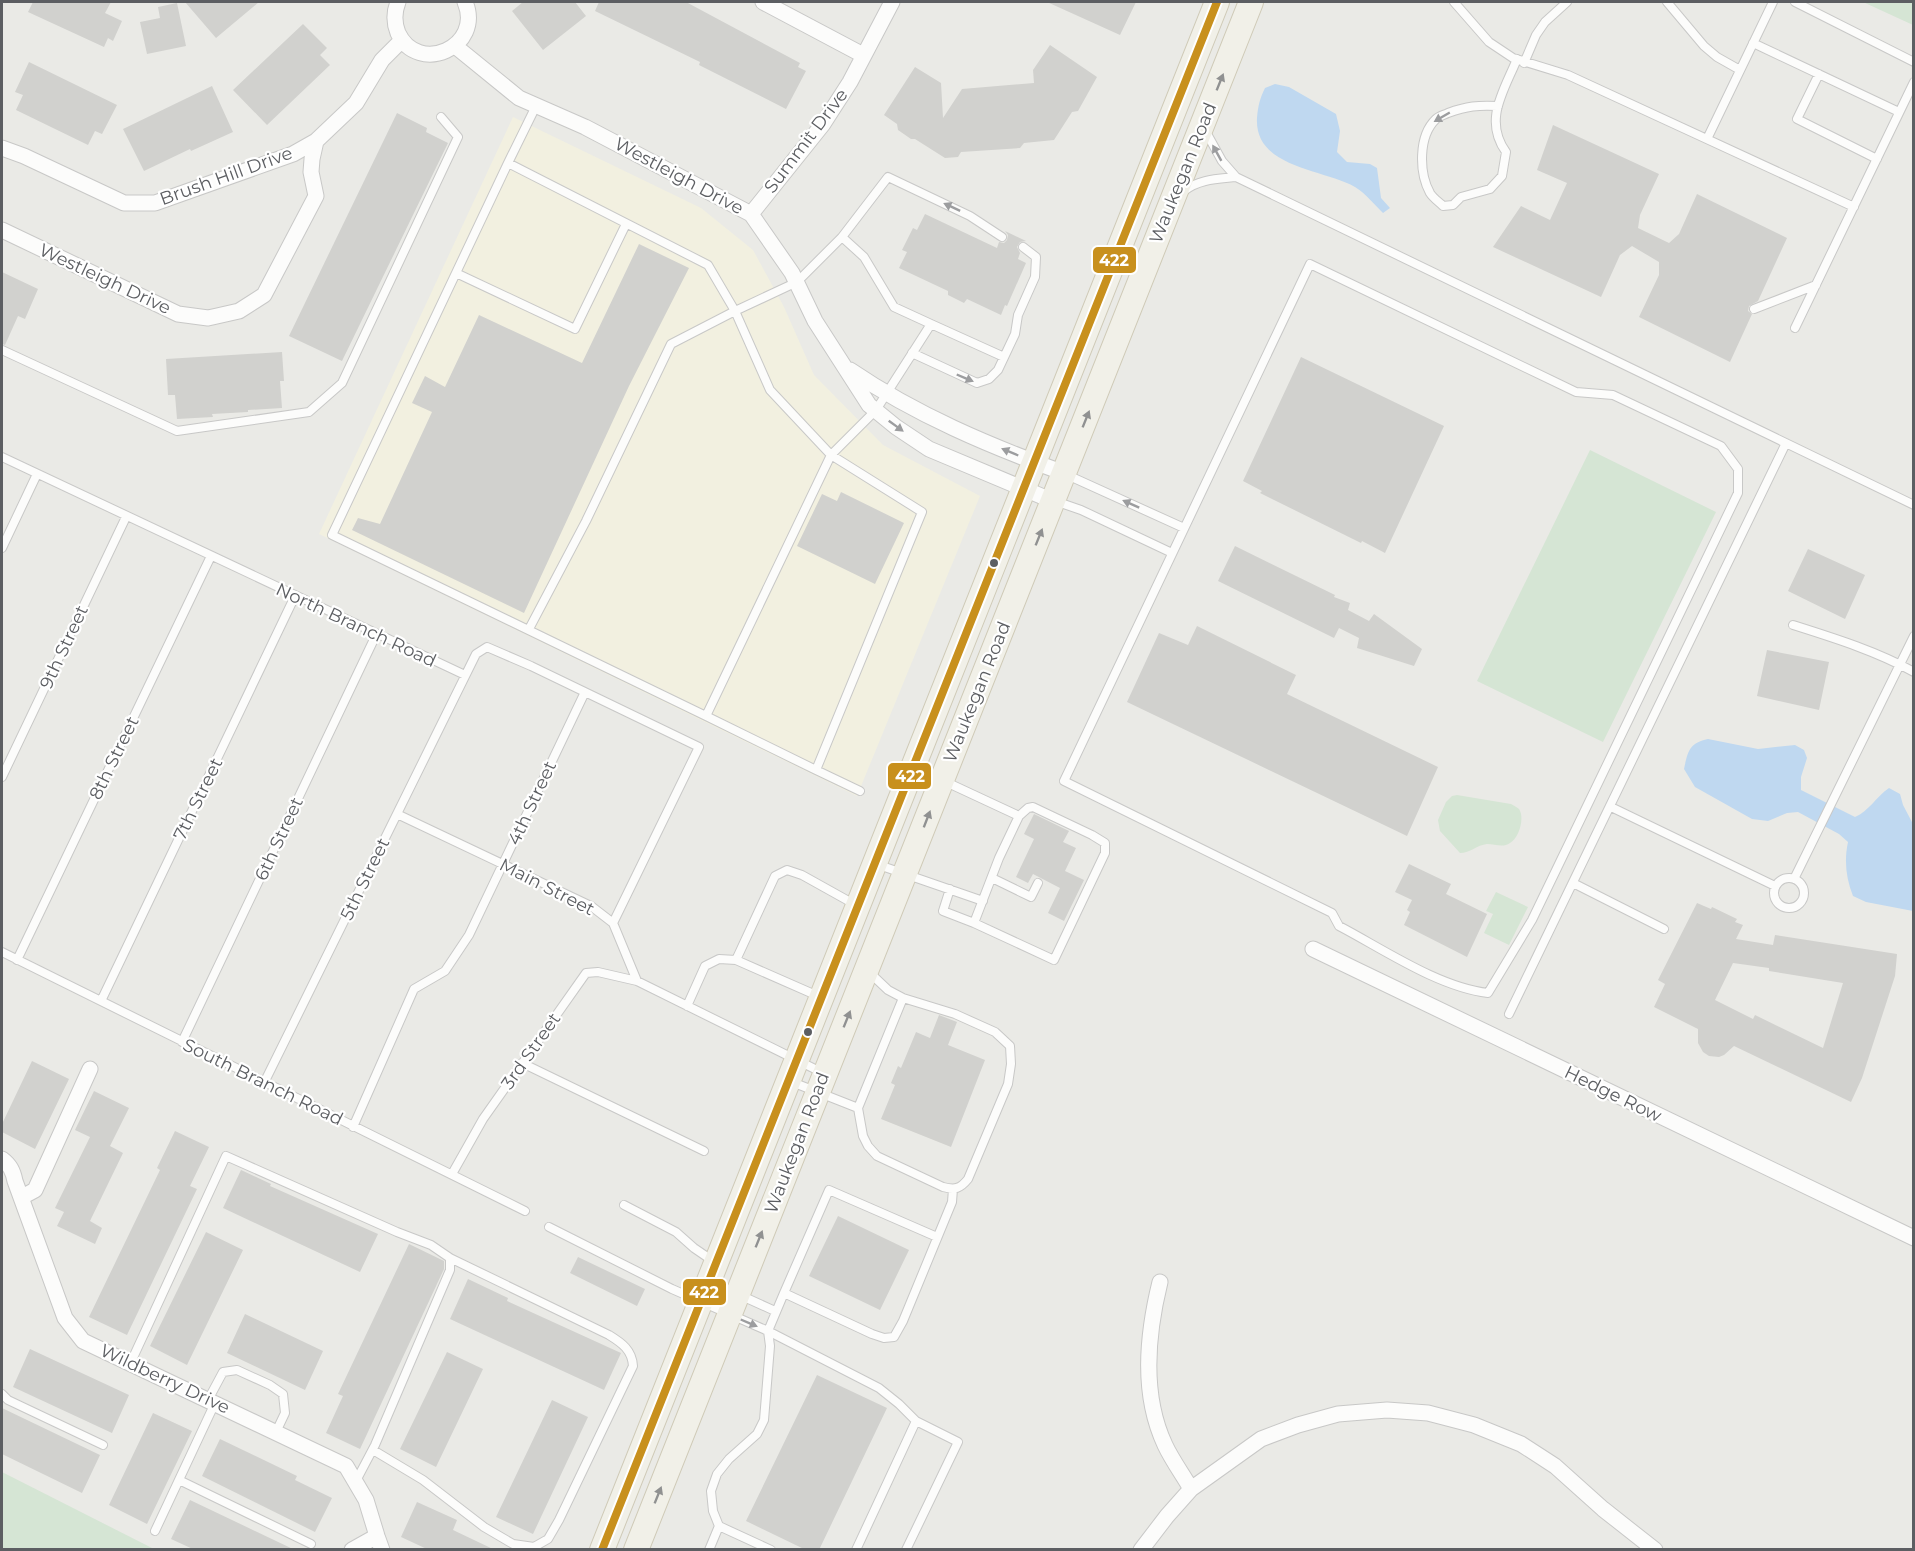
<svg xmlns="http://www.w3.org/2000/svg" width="1915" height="1551" font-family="Montserrat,sans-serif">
  <rect width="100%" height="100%" fill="#eaeae6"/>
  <path fill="#f2f0e0" d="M513,117l188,91 52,42 31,57 30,68 69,70 97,51 -123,300 -538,-262z"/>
  <path fill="#d5e5d4" d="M1863,2h50v23z
    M1590,450l126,62 -113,230 -126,-61z
    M1457,795l54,9c3,2 6,3 8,5 6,9 0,29 -9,34 -7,5 -15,1 -23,1 -10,1 -17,9 -27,9l-20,-22 -2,-11 8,-18 6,-6z
    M1496,892l32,15 -19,38 -25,-12 9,-19 -7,-3z
    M2,1472l152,77h-152z"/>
  <path fill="#bfd8f0" d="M1275,84l14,3 47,27 4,17 -3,21 10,10 23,2 7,4 4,30 9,10 -7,5c-9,-9 -18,-20 -28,-26 -32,-18 -101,-19 -98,-69 1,-12 3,-20 8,-30z
    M1708,739l50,10 37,-4 9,5 3,8 -6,19v13l54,27c14,-6 21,-20 34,-29l11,6 3,11 10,19v87l-47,-9 -13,-6c-7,-18 -9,-35 -5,-54l-9,-8 -41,-22 -11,1 -19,8 -16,-2 -57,-32 -11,-18c4,-18 5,-26 24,-30z"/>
  <path fill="#d1d1ce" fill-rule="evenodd" d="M33,2h78l-6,11 17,8 -9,20 -5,-3 -4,9 -76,-35z
    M185,2h74l-43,36z
    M523,2h52l11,14 -43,34 -31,-39z
    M599,2h87l114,61 -2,4 8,4 -20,38 -87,-44 1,-3 -105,-51z
    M1047,2h89l-16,33z
    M177,3l9,43 -39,8 -7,-32 20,-4 -2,-11z
    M303,24l24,24 -7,7 10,10 -63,60 -34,-35z
    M1050,45l47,32 -19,34 -6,1 -18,28 -30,3 -4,5 -59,4 -3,5 -13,1 -30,-19h-4l-13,-9 -1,-6 -13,-9 31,-48 26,16 2,35 19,-29 72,-6 -1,-13z
    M29,62l88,43 -15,29 -7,-3 -7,14 -72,-35 7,-15 -8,-3z
    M212,86l21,46 -42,19 -1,-2 -46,22 -21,-42z
    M397,113l30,15 -1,4 22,11 -106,218 -53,-25z
    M1553,125l106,49 -19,41 -2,13 31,15 10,-9 18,-40 90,44 -29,63 -9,5 -1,5 4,3 -22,48 -91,-45 20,-42v-13l-27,-16 -12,9 -19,42 -108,-50 28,-41 29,14 17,-37 -30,-13z
    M925,214l72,34 2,-6 5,1 3,-3 1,-5 -3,-4 21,10 -6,1 -3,5 3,6 -2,6 8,4 -19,43 -2,-1 -4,10 -34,-16 -3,4 -16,-8v-4l-49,-23 8,-16 -5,-2 11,-22 4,2z
    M639,244l50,24 -60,118 -105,227 -172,-83 6,-12 22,6 52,-112 -20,-9 13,-27 20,11 34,-72 103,48z
    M2,272l36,17 -13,30 -7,-3 -13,29 -3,-1z
    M282,352l2,29h-4l2,27 -34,2v2l-36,2 1,3 -36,2 -2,-24h-7l-2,-36z
    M1301,357l143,69 -59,127 -23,-12 -1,2 -101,-50 2,-2 -19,-10z
    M841,492l63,31 -29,61 -78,-38 25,-52 15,7z
    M1235,546l100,49 -1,2 16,6 -2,7 21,11 5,-7 48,35 -8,17 -57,-18 2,-10 -20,-10 -5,10 -116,-57z
    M1808,549l57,26 -20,44 -57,-28z
    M1197,626l99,49 -9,19 151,73 -31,69 -280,-134 32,-69 29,12z
    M1767,650l62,12 -10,48 -62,-14z
    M1034,814l35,17 -6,11 13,6 -11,23 19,9 -20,41 -16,-8 12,-25 -27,-14 -5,9 -12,-6 18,-38 -10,-5z
    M1409,864l42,20 -5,10 41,20 -20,43 -63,-32 6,-13 -3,-2 5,-10 -17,-8z
    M1697,903l14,6 1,-2 25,12 -2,3 8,3 -7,14 37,6 2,-10 122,19 -2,22 -33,102 -11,24 -117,-56 -10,9 -5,2 -10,-1 -6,-4 -5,-9v-14l-44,-22 11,-23 -7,-4zM1733,963l36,5v3l74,12 -20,65 -68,-33 -2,4 -38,-19z
    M939,1015l18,7 -9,23 37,15 -34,87 -70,-28 14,-34 -4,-2 7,-17 3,2 15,-36 14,6z
    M32,1061l37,18 -34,70 -33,-17v-8z
    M94,1091l35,17 -19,38 13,7 -33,68 12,7 -7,16 -38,-18 7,-14 -9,-4 35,-71 -15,-7z
    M175,1131l34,16 -19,39 7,3 -70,146 -38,-18 71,-147 -3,-2z
    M241,1170l30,14 -1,2 108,48 -18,38 -137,-64z
    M838,1216l71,34 -29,60 -71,-34z
    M206,1232l37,18 -56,115 -37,-19z
    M409,1244l35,17v8l-84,180 -34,-16 17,-37 -5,-2z
    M578,1257l67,32 -8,17 -67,-33z
    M468,1279l40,19 -1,3 114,52 -17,37 -154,-71z
    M245,1314l78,37 -18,39 -78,-37z
    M30,1349l99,46 -17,38 -99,-46z
    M447,1352l36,17 -47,98 -36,-18z
    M817,1375l70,33 -68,142h-13l-60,-29z
    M552,1400l36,17 -55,117 -37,-17z
    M2,1408l98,47 -18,38 -80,-39z
    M153,1413l39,18 -45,93 -38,-19z
    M220,1439l77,37 -2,4 37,18 -17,34 -113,-56z
    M190,1500l105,50h-100l-24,-11z
    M417,1502l40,18 -4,10 42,20h-66l-28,-13z"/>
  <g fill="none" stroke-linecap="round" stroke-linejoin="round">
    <defs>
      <path id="lane" d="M1454,2l35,40 24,16 55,17 286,132
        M1667,2l37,44 13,11 23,13
        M1795,2l119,60
        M1753,43l146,69
        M1524,63l12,-28 9,-13 22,-20
        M1819,74l-22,45 80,40
        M1498,106c-20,-1 -31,0 -50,7 -4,2 -9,3 -12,6 -18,17 -17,54 -6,74 3,5 9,9 13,13l10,-1 8,-8 29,-8 12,-13 4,-24c-23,-32 -2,-61 11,-93
        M1206,132l16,29 14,16 678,328
        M1707,139l66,-137
        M508,163l-176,372 374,181
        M1184,191c15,-12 34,-12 52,-14
        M842,237l22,20 30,50 37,17 -55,86 -45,45 -61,-65 -35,-79 62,-29z
        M842,237l46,-60 82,39 32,21
        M1310,264l266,128 37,3 108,51 17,23v24l-206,427 -44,73c-50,-6 -105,-44 -149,-67l-7,-13 -268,-132z
        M456,273l119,56 51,-105
        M1754,309l62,-24
        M931,324l73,33
        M1795,328l119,-246
        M2,350l175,81 132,-19 33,-29 116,-246 -17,-20
        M912,353l65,30 12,-4 9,-9 17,-36 3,-19 17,-38 1,-20 -13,-10
        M2,457l463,218
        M1065,474l119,54
        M1055,501l26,9 91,43
        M2,548l35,-74
        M1793,625c41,13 83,26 121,47
        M529,629l57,-108 85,-177 64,-33 -27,-46 -200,-102 28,-57
        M816,770l-110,-54 125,-261 91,57 -106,258 44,21
        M2,777l124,-260
        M946,782l73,34 -20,42 -25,65
        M1611,807l164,79
        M397,814l194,92 22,17 24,58
        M876,864l107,37
        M1774 893a15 15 0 1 1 30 0a15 15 0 1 1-30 0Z
        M992,878l39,19 7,-14
        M1794,879l120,-243
        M1573,883l91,46
        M950,889l-7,22 31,12 80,37 51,-107v-10l-13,-8 -59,-28 -5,1 -9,8
        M2,952l523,259
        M17,960l194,-404
        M736,960l39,-84 12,-6 15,5 52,29
        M869,972l19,18 15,8 52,16 40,18 15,14 1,18 -3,20 -40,95c-8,10 -13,11 -25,8l-66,-31 -9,-10 -5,-10 -5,-28 45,-110
        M101,1001l194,-405
        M687,1006l18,-40 14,-7 17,1 82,36
        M1509,1014l277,-571
        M182,1042l194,-407
        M522,1063l182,88
        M792,1082l66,26
        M264,1083l212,-429 11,-7 44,19 168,81 -86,176
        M353,1127l61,-138 31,-18 24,-36 116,-243
        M452,1174l31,-55 103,-146 12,-1 39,9 186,92
        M624,1205l52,27 18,16 19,13
        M549,1227l123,62 96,42 111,57 20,16 17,17 -60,129
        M937,1237l-108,-47 -45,103 88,41 12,4 10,-1 9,-16 49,-119 1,-13
        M711,1282l64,29
        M131,1362l95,-206 171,76 34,13 19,13v12l-75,175 -19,36
        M2,1394l6,6 95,45
        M208,1400l15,-28 14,-2 33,15 13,9 2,19 -9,19
        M373,1450l50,30 61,47 29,17 21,3 14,-8 11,-19 74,-154c-1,-16 -11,-23 -24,-31l-159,-77
        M179,1480l132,64
        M719,1526l52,24
        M155,1531l60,-128
        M709,1550l10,-24 -6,-15 -2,-20 6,-17 12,-15 28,-25 7,-14 6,-74 -2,-15 16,-38
        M906,1550l52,-108 -42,-21"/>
      <path id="street" d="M398,2c-4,10 -4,21 0,31 20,43 86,14 67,-31
        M763,2l100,53
        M455,46l64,52 66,29 166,87 41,59 23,48 54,84 27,22 33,22 124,52
        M2,148l22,8 100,47h31l138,-49 23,-13
        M751,214l72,-90 27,-42 42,-80
        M2,230l176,84 30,4 9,-2 22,-5 25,-16 52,-99 -5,-24 1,-13 4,-18 40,-38 26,-43 20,-20
        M850,370c66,45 140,76 214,103
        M1313,949l601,289
        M2,1159c8,6 11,12 13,22l50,137 18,23 263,125 20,34 11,36 5,14
        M22,1197l13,-7 55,-121
        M1160,1282c-13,53 -19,112 5,163 7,15 18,30 26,44
        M352,1550l25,-14
        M1141,1550l26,-34 24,-27 70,-50 37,-14 40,-11 49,-4 41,3 46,12 47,19 34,22 48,43 52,41"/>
      <path id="primary" d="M602,1550l615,-1548
        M636,1550l615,-1548"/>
    </defs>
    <use href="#lane" stroke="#c8c8c7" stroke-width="10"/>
    <use href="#street" stroke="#c8c8c7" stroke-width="17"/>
    <use href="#primary" stroke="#cfcab7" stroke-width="26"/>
    <use href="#lane" stroke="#fcfcfb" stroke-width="8"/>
    <use href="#street" stroke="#fcfcfb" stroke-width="15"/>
    <use href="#primary" stroke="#f1f0e8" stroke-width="24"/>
    <defs>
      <path id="bus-1" d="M602,1550l615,-1548"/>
    </defs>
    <use href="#bus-1" stroke="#fff" stroke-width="12"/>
    <use href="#bus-1" stroke="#c8901d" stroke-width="8"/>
  </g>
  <defs><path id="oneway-solid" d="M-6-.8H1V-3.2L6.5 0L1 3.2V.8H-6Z" transform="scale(1.5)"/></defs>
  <g fill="#909191">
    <use href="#oneway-solid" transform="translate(1220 82) rotate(-68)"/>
    <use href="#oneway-solid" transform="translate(1086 419) rotate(-68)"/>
    <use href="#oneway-solid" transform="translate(1039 537) rotate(-68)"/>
    <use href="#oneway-solid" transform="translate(927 819) rotate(-69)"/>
    <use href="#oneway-solid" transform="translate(847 1019) rotate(-68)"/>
    <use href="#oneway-solid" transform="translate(759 1239) rotate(-68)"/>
    <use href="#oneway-solid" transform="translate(658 1495) rotate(-68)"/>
  </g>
  <g fill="#9c9d9f">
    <use href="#oneway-solid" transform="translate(1442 117) rotate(150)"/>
    <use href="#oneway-solid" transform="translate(1217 153) rotate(-119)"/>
    <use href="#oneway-solid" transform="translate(952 207) rotate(-155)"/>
    <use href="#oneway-solid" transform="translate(965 378) rotate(23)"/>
    <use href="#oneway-solid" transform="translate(896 426) rotate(36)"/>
    <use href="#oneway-solid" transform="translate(1010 452) rotate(-157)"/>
    <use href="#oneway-solid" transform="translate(1131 504) rotate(-156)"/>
    <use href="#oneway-solid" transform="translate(749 1323) rotate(23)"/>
  </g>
  <g fill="#5c5e62" stroke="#fff" stroke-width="2">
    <circle cx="994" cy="563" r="5"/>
    <circle cx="808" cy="1032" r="5"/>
  </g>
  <g text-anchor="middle" stroke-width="4.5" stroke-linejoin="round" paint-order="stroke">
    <g font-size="18" fill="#5c5e62" stroke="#fff">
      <text transform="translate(806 141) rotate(-53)" y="6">Summit Drive</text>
      <text transform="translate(1183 173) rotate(-68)" y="6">Waukegan Road</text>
      <text transform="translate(226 176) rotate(-20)" y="6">Brush Hill Drive</text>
      <text transform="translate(679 176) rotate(28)" y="6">Westleigh Drive</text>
      <text transform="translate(105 279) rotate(25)" y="6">Westleigh Drive</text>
      <text transform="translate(356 625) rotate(25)" y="6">North Branch Road</text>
      <text transform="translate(64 647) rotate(-65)" y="6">9th Street</text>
      <text transform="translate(977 692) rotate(-68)" y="6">Waukegan Road</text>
      <text transform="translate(114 758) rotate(-64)" y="6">8th Street</text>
      <text transform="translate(198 799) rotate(-64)" y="6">7th Street</text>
      <text transform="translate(532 803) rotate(-65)" y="6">4th Street</text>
      <text transform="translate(279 839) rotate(-65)" y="6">6th Street</text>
      <text transform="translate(365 879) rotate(-64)" y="6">5th Street</text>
      <text transform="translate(547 887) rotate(27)" y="6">Main Street</text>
      <text transform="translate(531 1051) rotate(-55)" y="6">3rd Street</text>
      <text transform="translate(263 1082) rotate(26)" y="6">South Branch Road</text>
      <text transform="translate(1613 1094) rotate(26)" y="6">Hedge Row</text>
      <text transform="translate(797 1143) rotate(-69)" y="6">Waukegan Road</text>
      <text transform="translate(165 1379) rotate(25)" y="6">Wildberry Drive</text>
    </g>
  </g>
  <g stroke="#fff" stroke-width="2">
    <rect x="1092" y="246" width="45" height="28" rx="6" fill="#c8901d"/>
    <rect x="887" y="762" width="45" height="28" rx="6" fill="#c8901d"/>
    <rect x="682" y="1278" width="45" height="28" rx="6" fill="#c8901d"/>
  </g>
  <g font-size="16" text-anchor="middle" font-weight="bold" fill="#fff">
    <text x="1114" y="266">422</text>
    <text x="910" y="782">422</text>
    <text x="704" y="1298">422</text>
  </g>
  <rect width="1915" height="1551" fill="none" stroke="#5c5e62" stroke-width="6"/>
</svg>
